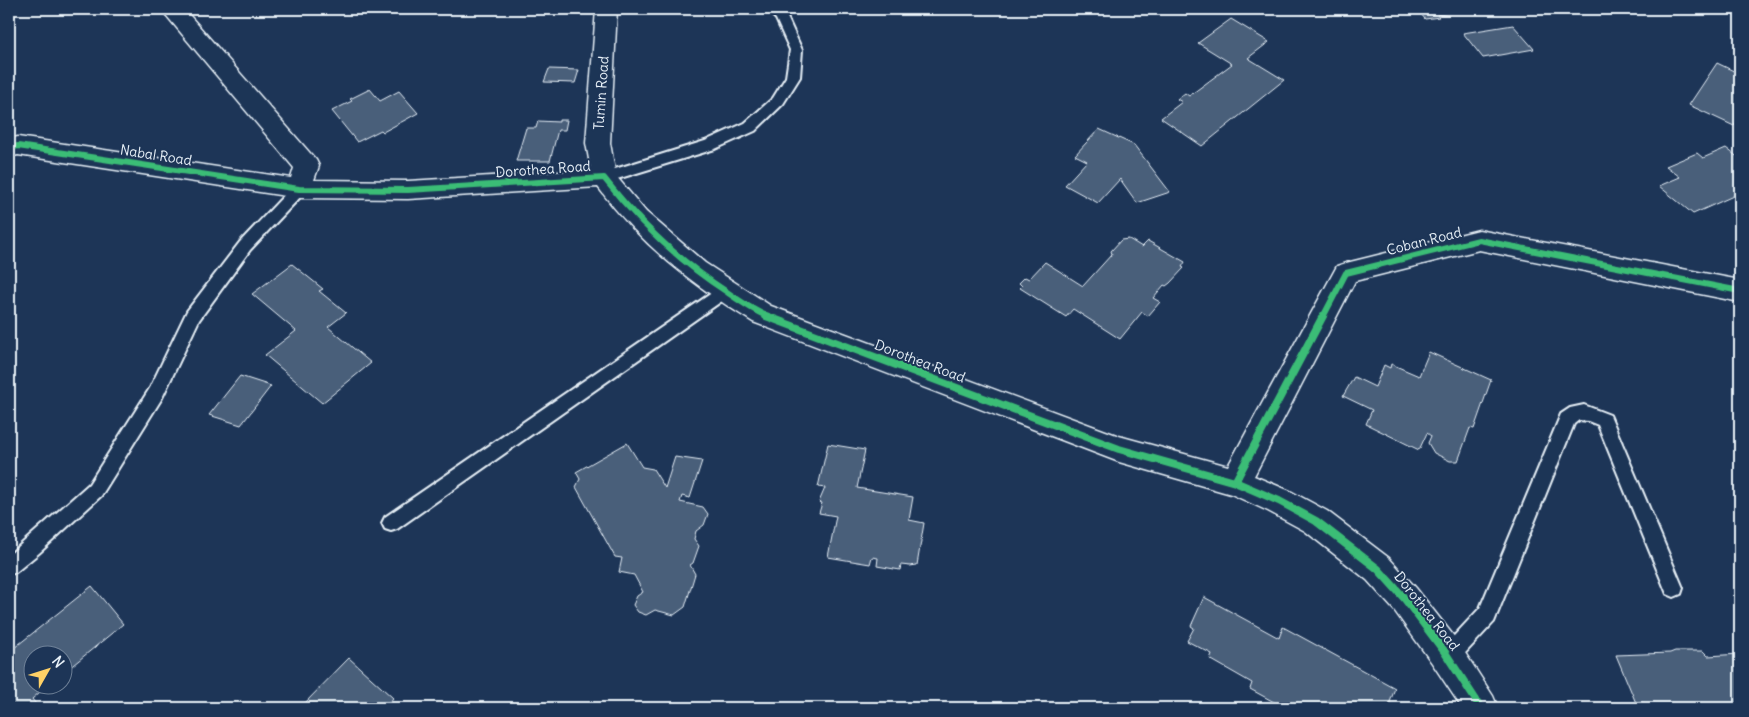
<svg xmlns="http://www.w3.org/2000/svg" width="1749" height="717" font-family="Delius,sans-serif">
  <rect width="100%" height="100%" fill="#1d3557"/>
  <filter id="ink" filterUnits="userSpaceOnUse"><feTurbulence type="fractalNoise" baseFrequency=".02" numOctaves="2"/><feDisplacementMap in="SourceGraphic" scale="10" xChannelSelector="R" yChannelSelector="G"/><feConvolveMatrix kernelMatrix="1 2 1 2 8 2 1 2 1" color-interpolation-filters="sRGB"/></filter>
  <g filter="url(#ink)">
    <path fill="#495e7a" stroke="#e8f1f8" d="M1417,9h36l2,3 -18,3 2,2 -14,2z
      M1231,19l38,23 -21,16 36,22 -82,66 -41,-28 21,-16 -5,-3 8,-6 4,3 43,-32 -34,-21z
      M1513,25l21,24 -51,9 -20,-25z
      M1717,63l23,11v42l-6,10 -45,-21z
      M549,69l30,1 -4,13 -31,-1z
      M370,89l10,12 19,-10 19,22 -35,19 -2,-2 -24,12 -25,-31 20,-10 -2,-2z
      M559,120h8l-2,10h-7l-8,31h-34l10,-33h10l2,-7 21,1z
      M1099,129l35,16 36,47 -33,11 -17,-24 -22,24 -33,-18 22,-24 -12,-6z
      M1726,148l14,11v23l-4,2 4,4v5l-47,21 -34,-28 21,-9 -14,-11 31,-13 6,5z
      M1129,239l13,8 6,-6 37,21 -3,5 2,1 -14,15 -4,3 -2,-1 -11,13 7,4 -12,14 -6,-4 -22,27 -47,-30 -7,8 -46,-29 2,-2 -3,-3 6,-6 4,2 16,-17 38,24 29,-32 -1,-3 10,-11z
      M292,264l31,25 -4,2 27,22 -18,14 43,36 -49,40 -57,-48 31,-24 -44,-37z
      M1429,352l62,28 -17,49 -4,-1 -12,33h-8l-16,-8 -6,-10 3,-7 -4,-3 -8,17 -53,-26 6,-14 -29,-14 11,-19 21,10 9,-22 6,3 1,-4 28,12z
      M240,376l31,10 -30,39 -32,-10z
      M627,443l15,24 11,2 12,19 10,-31 27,4 -12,37 -8,-2 -2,6 23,5 5,7 -4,11 -8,6 -2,8 5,7 -6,17 -3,2 5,9 -10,33 -11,8 -19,-5 -9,5 -8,-3 -5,-7 4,-9 6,-4 -9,-17 -15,-3 3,-14 -7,-1 -39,-70 4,-8 -4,-7z
      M828,444l37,6 -8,38 56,9 -4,23 15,3 -7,42 -7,1 -9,-1 -1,5 -23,-4 1,-8 -6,-1 -2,7 -42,-7 8,-41 -17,-3 3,-10 -3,-1 6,-14 -7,-1z
      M92,586l31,38 -61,50v-20h-30v30h17l-17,15 7,9h-30v-56z
      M1204,597l75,41 4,-11 112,61 -7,20h-103l-35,-19 2,-6 -42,-24 2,-5 -25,-13 7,-13 -3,-2z
      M1675,651h28l5,5 32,-2v54h-93l-3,-5h-8l-20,-48 54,-2z
      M349,658l44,40 -4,5 3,3 -3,2h-85l-2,-2z"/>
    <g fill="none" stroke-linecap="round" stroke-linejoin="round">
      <defs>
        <path id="lane" d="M766,9h13l8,8 15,33 -2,27 -17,27 -28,27 -40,18 -111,34 -5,-1 -2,-4 2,-4 106,-33 40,-18 28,-25 13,-21 4,-27 -14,-31z
          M299,184l5,1 2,4 -2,4 -54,57 -51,70 -37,78 -61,98 -62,57 -23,19 -7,3v-20l80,-71 61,-96 37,-77 53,-69 54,-57z
          M724,286l5,2 3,4 -3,4 -332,233 -6,2 -6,-2 -3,-6 3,-6 334,-229z
          M1584,405l26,10 73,173 -2,6 -7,3 -7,-3 -69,-169 -10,-4 -9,-1 -5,4 -80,198 -39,42 -7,3 -7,-3 -3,-7 3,-7 39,-42 81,-194 9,-6z"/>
        <path id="street" d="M161,9h23l132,151 3,6 -5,14 94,1 183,-11 -5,-27 10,-134h21l-7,134 6,33 30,36 59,51 66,43 348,130 109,30 109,-200 9,-3 133,-33 261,50v22l-261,-52 -124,31 -101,195 36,15 37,20 62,47 27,30 40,51 37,57 5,12h-36l-30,-45 -38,-53 -27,-30 -62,-49 -37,-20 -37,-17 -112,-32 -366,-140c-60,-37 -113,-78 -155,-135l-190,12 -109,-1 -281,-43 -9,2v-18l9,-2 273,41 3,-10z"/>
      </defs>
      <use href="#lane" stroke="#e8f1f8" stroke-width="4"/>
      <use href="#street" stroke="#e8f1f8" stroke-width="3"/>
      <use href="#lane" fill="#1d3557" fill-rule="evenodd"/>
      <use href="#street" fill="#1d3557" fill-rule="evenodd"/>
      <defs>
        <path id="cycleway-far1" d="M9,148l9,-2 281,43 109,1 196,-12c35,45 75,83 123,114 13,9 27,19 42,25
          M1323,317l23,-44 133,-33 261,51"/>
        <path id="cycleway" d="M766,316l353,133 116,33 44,19 37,20 62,48 27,30 39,52 37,57
          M1235,482l88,-166"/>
      </defs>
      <use href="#cycleway-far1" stroke="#1d3557" stroke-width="9"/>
      <use href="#cycleway" stroke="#1d3557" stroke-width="11"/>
      <use href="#cycleway-far1" stroke="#3abd76" stroke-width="6"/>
      <use href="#cycleway" stroke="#3abd76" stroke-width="8"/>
    </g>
  </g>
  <g text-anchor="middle" stroke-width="4" stroke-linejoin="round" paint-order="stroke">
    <g font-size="14" fill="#e8f1f8" stroke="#1d3557">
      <text transform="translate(601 93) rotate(-86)" y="5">Tumin Road</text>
      <text transform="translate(156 155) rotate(9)" y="5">Nabal Road</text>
      <text transform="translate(543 169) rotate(-4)" y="5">Dorothea Road</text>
      <text transform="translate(1424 241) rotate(-14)" y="5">Coban Road</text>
      <text transform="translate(920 361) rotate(21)" y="5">Dorothea Road</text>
      <text transform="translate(1427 611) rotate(52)" y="5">Dorothea Road</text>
    </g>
  </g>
  <rect width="1749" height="717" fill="none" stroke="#1d3557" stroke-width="30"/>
  <rect x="15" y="15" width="1719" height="687" fill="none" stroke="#e8f1f8" stroke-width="2" filter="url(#ink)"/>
  <g transform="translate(48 670) rotate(51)"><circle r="24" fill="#1d3557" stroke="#6e8097"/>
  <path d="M0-4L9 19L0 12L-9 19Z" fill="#ffd166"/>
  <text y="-8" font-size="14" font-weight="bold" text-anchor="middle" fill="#e8f1f8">N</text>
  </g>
</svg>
